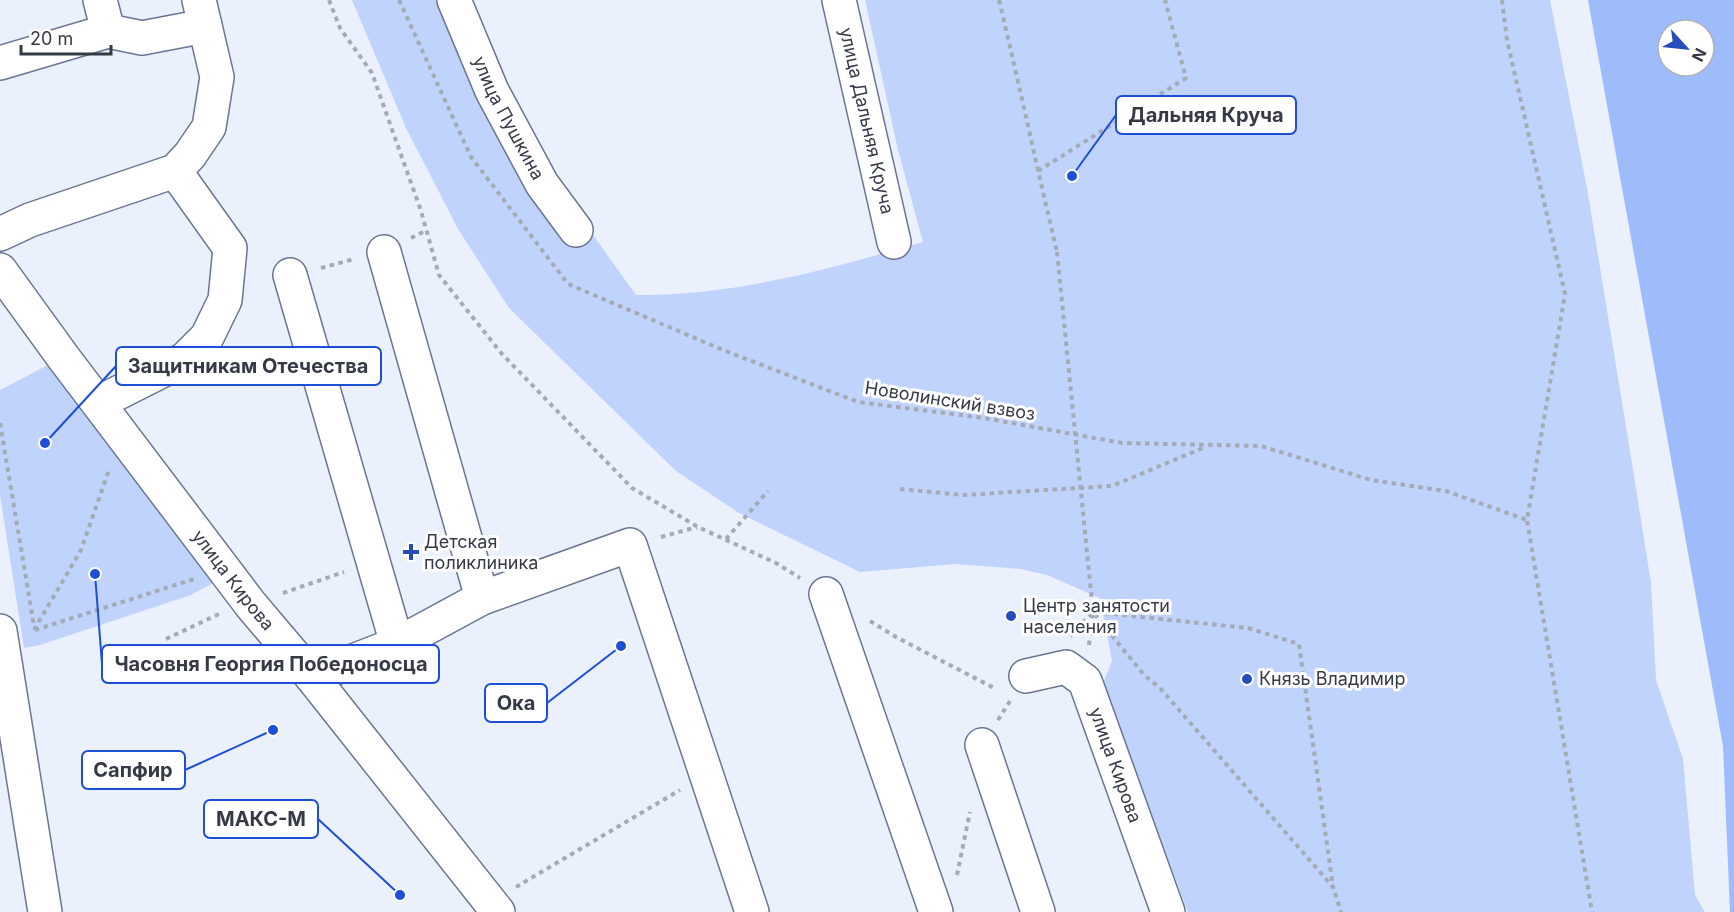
<svg xmlns="http://www.w3.org/2000/svg" width="1734" height="912" font-family="Inter,sans-serif">
  <rect width="100%" height="100%" fill="#eaf0fc"/>
  <path fill="#c0d3fc" d="M352,0h101l56,118 127,177c98,1 194,-26 287,-53l-25,-92 -33,-150h685l37,188 43,263 21,132 5,97 27,79 12,136 10,17h-517l-86,-227 10,-24 -12,-63 -53,-23 -26,-6 -66,-5 -95,8 -121,-59 -63,-42 -167,-163 -51,-79 -52,-101z
    M48,365l167,217 -24,13 -151,50 -16,3 -24,-153v-105z"/>
  <path fill="#9ebbfc" fill-rule="evenodd" d="M1588,0h146v912h-4l-7,-166zM1668,30h36v36h-36z"/>
  <g fill="none" stroke-linecap="round" stroke-linejoin="round">
    <defs>
      <g id="minor">
        <path id="s1" d="M454,0l38,91 50,93 34,46"/>
        <path id="s2" d="M839,0l55,242"/>
        <path d="M108,31l34,7 63,-12"/>
        <path d="M0,63l108,-32 -8,-31"/>
        <path d="M0,234l30,-14 145,-49 15,-16 19,-28 8,-50 -18,-77"/>
        <path d="M384,252l98,346"/>
        <path id="s3" d="M0,270l63,87 188,248 61,72 186,235"/>
        <path d="M290,275l107,369"/>
        <path d="M98,403l87,-44 22,-22 18,-37 5,-52 -55,-77"/>
        <path d="M826,594l110,318"/>
        <path id="s4" d="M1026,676l40,-9 19,14 83,231"/>
        <path d="M312,677l85,-33 85,-46 148,-53 122,367"/>
        <path d="M982,745l56,167"/>
      </g>
      <path id="major" d="M0,631l45,281"/>
    </defs>
    <use href="#minor" stroke="#6a7691" stroke-width="36"/>
    <use href="#major" stroke="#6a7691" stroke-width="36"/>
    <path stroke="#a4aab6" stroke-width="4" stroke-dasharray="4.5 4.5" stroke-linecap="butt" d="M329,0l11,28 32,45 49,138 18,64 63,79 130,134 66,39 78,36 24,15
      M399,0l72,157 97,127 155,66 135,52 126,16 138,25 139,3 110,34 75,11 81,29
      M999,0c20,84 38,168 58,252
      M1502,0l5,40 58,254 -38,226 65,392
      M1038,171l148,-93 -21,-78
      M411,238l16,-8
      M321,268l33,-9
      M0,423l34,203
      M900,489l63,6 149,-9 91,-38
      M661,537l36,-10
      M726,539l42,-48
      M283,593l61,-21
      M870,621l26,16 100,52
      M34,630l47,-80 28,-80
      M35,630l159,-51
      M1070,636l23,-24 155,16 51,16 34,243
      M166,639l53,-25
      M1089,645l4,-33 51,63 16,13 173,199 8,25
      M998,720l12,-19
      M957,875l13,-63
      M516,887l164,-97"/>
    <use href="#minor" stroke="#fff" stroke-width="33"/>
    <use href="#major" stroke="#fff" stroke-width="33"/>
    <path stroke="#a4aab6" stroke-width="4" stroke-dasharray="4.5 4.5" stroke-linecap="butt" d="M1057,252l36,360"/>
  </g>
  <g fill="#264bba" stroke="#fff" stroke-width="2">
    <path d="M408 543h6v6h6v6h-6v6h-6v-6h-6v-6h6z"/>
    <circle cx="1011" cy="616" r="6"/>
    <circle cx="1247" cy="679" r="6"/>
  </g>
  <g text-anchor="middle" stroke-width="6" stroke-linejoin="round" paint-order="stroke">
    <g font-size="18" fill="#353a46" stroke="#fff">
      <text dy="6" stroke="none"><textPath href="#s1" startOffset="130">улица Пушкина</textPath></text>
      <text dy="6" stroke="none"><textPath href="#s2" startOffset="124">улица Дальняя Круча</textPath></text>
      <text transform="translate(950 401) rotate(9)" y="6">Новолинский взвоз</text>
      <text dy="6" stroke="none"><textPath href="#s3" startOffset="388">улица Кирова</textPath></text>
      <text dy="6" stroke="none"><textPath href="#s4" startOffset="154">улица Кирова</textPath></text>
    </g>
    <g font-size="18" fill="#353a46" stroke="#fff" text-anchor="start">
      <text x="424" y="548">Детская<tspan x="424" dy="21">поликлиника</tspan></text>
      <text x="1023" y="612">Центр занятости<tspan x="1023" dy="21">населения</tspan></text>
      <text x="1259" y="685">Князь Владимир</text>
    </g>
  </g>
  <path fill="none" stroke="#1d4ed8" stroke-width="2" d="M1072 176L1116 115M45 443L116 366M95 574L102 664M621 646L547 703M273 730L185 770M400 895L318 819"/>
  <g fill="#1d4ed8" stroke="#fff" stroke-width="2">
    <circle cx="1072" cy="176" r="6"/>
    <circle cx="45" cy="443" r="6"/>
    <circle cx="95" cy="574" r="6"/>
    <circle cx="621" cy="646" r="6"/>
    <circle cx="273" cy="730" r="6"/>
    <circle cx="400" cy="895" r="6"/>
  </g>
  <g fill="#fff" stroke="#1d4ed8" stroke-width="2">
    <rect x="1116" y="96" width="180" height="38" rx="6"/>
    <rect x="116" y="347" width="265" height="38" rx="6"/>
    <rect x="102" y="645" width="337" height="38" rx="6"/>
    <rect x="485" y="684" width="62" height="38" rx="6"/>
    <rect x="82" y="751" width="103" height="38" rx="6"/>
    <rect x="204" y="800" width="114" height="38" rx="6"/>
  </g>
  <g font-size="20" text-anchor="middle" font-weight="bold" fill="#353a46">
    <text x="1206" y="122">Дальняя Круча</text>
    <text x="248" y="373">Защитникам Отечества</text>
    <text x="271" y="671">Часовня Георгия Победоносца</text>
    <text x="516" y="710">Ока</text>
    <text x="133" y="777">Сапфир</text>
    <text x="261" y="826">МАКС-М</text>
  </g>
  <g transform="translate(1686 48) rotate(117)"><circle r="28" fill="#ffffff" stroke="#aeb0b5" stroke-width="1.5"/>
  <path d="M0-4.5L10 22L0 15L-10 22Z" fill="#264bba"/>
  <text y="-9" font-size="16" font-weight="bold" text-anchor="middle" fill="#353a46">N</text>
  </g>
  <path d="M21 45v9h90v-9" fill="none" stroke="#353a46" stroke-width="3"/>
  <text x="30" y="45" font-size="18" fill="#353a46" stroke="#ffffff" stroke-width="4.5" paint-order="stroke">20 m</text>
</svg>
